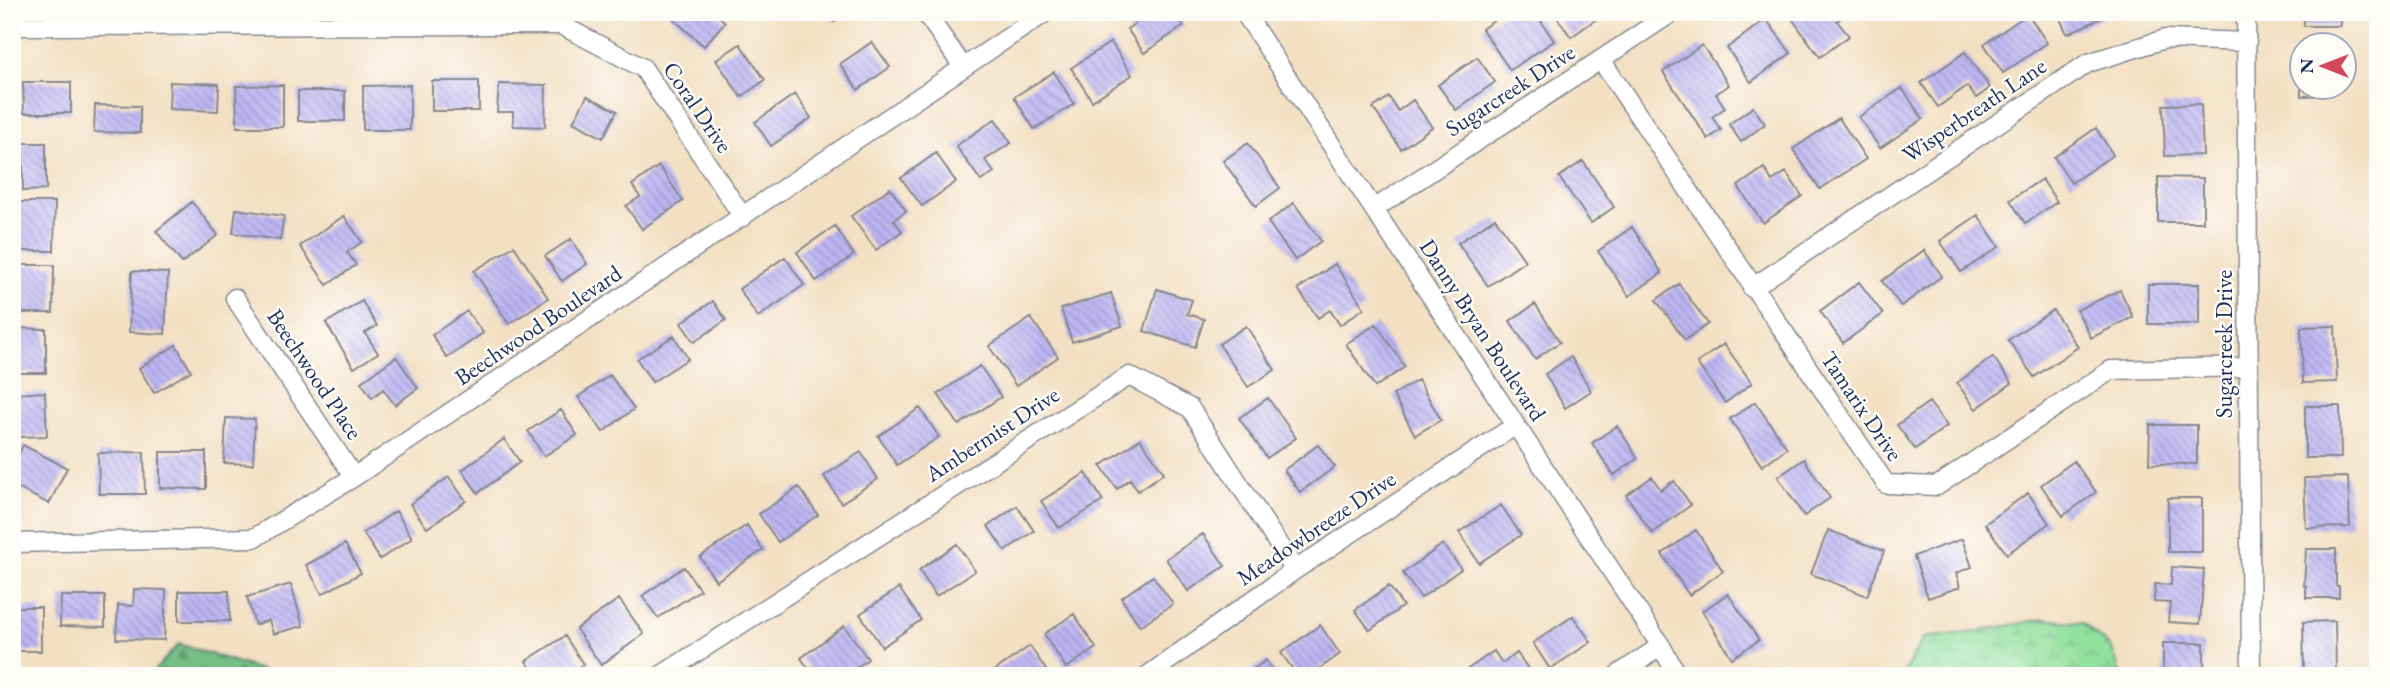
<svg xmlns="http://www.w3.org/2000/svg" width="2390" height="688" font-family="'EB Garamond',serif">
  <defs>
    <pattern id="forest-firs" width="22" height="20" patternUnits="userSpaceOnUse" patternTransform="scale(1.75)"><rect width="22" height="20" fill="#75be85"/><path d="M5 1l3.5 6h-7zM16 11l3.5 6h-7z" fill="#5f9b70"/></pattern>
    <pattern id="wetland-marsh" width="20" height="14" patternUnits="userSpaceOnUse" patternTransform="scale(1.75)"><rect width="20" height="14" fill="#92e09e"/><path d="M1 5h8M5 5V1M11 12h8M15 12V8" fill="none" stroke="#7dc08a"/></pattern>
    <pattern id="building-back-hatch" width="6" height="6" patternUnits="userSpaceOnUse" patternTransform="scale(1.75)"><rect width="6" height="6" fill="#beb6f3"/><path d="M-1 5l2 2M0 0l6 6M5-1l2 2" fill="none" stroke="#9a94c8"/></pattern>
  </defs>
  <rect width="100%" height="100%" fill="#fdfcf7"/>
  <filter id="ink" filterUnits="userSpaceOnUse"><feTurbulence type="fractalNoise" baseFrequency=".0143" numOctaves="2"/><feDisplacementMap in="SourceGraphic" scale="14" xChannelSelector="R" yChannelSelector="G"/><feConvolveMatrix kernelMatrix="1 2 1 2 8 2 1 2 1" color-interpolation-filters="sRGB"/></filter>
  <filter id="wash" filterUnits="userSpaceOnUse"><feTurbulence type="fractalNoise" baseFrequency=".00686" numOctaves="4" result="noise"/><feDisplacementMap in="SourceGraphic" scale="28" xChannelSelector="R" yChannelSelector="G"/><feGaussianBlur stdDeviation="1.57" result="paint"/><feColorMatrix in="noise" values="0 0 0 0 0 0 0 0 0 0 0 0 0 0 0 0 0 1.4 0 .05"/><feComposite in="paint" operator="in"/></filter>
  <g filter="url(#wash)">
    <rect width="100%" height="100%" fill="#f3e0c3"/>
    <path fill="url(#forest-firs)" stroke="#487672" stroke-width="2" d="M179,644l101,32h-131z"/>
    <path fill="url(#wetland-marsh)" stroke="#56887e" stroke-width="2" d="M2043,619l39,4 30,26 9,27h-219l21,-38 52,-6z"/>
    <g id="blocks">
      <path fill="url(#building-back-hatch)" d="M671,12h43l11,10 -21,24 -35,-31z
        M827,12h21l-14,10z
        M1152,12h23l9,14 -40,27 -17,-24z
        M1506,12h29l19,29 -44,29 -28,-41z
        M1553,12h53l-35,25z
        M1787,12h62l-12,9 12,15 -29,21z
        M2057,12h58l-48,22z
        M2304,12h36v14h-36z
        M2028,14l19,29 -44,30 -19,-29z
        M1766,19l25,34 -40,29 -24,-34z
        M872,42l18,25 -32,23 -18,-26z
        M1111,42l21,33 -40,26 -21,-33z
        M740,44l25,36 -24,17 -25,-37z
        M1702,45l27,40 -13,9 9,14 -13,9 9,13 -13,9 -45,-67z
        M1965,52l25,36 -14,10 -9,-12 -29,21 -17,-24z
        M1477,57l18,25 -39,28 -18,-25z
        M1054,72l20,32 -40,25 -20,-32z
        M432,81h47v30h-47z
        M23,82h48v31h-47z
        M170,82l49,2 -1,27 -49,-2z
        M499,84l47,1 -1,42 -32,-1v-14h-16z
        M283,85v42h-46l-1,-41z
        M410,85v45h-47v-44z
        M1902,88l21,31 -43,29 -21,-31z
        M2301,88h31v7l-31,1z
        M298,91h47v30h-47z
        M795,94l16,24 -40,28 -16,-24z
        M587,96l30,15 -14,27 -30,-16z
        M1389,97l9,14 15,-11 19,27 -31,22 -28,-41z
        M2201,104l2,51 -38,1 -2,-51z
        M95,105l45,1v27l-46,-1z
        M1753,107l12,17 -24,18 -12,-18z
        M1839,118l27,41 -46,30 -27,-40z
        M995,119l16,24 -26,17 9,12 -13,9 -25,-35z
        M2096,128l17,27 -42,28 -17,-26z
        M23,143h23v47l-23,1z
        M1248,143l32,45 -24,18 -33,-45z
        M936,153l20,29 -34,24 -21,-28z
        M1583,161l31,46 -23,16 -32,-46z
        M659,166l24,35 -41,28 -16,-23 14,-9 -8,-12z
        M1764,168l8,13 14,-9 16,24 -39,27 -25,-37z
        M2158,177l45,1v44h-45z
        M2042,179l15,23 -32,21 -15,-23z
        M890,188l16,23 -12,9 8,11 -26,19 -25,-34z
        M12,202h43l-1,49h-42z
        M192,202l26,33 -36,28 -26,-32z
        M1294,203l27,38 -26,19 -27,-38z
        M236,209l48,7 -4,24 -47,-7z
        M1978,215l21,32 -38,25 -21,-31z
        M344,216l18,26 -15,10 9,13 -29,20 -27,-39z
        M1495,218l30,43 -37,25 -30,-43z
        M835,226l19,29 -38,26 -19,-29z
        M1632,227l30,46 -33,23 -31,-45z
        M571,239l16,25 -25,17 -17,-25z
        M514,246l34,52 -39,26 -35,-53z
        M1924,250l18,26 -41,30 -19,-25z
        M785,257l19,28 -46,32 -19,-28z
        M1335,264l29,44 -24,17 -10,-15 -12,8 -20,-29z
        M20,265h34l-1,48h-33z
        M132,271l36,2 -3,61 -36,-2z
        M1859,282l24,32 -40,29 -23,-32z
        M1679,284l29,40 -23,16 -29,-40z
        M2148,284h51v40h-51z
        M1157,289l35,11 -5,14 17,5 -9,28 -51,-16z
        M2120,290l13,27 -42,21 -14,-28z
        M1111,293l11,33 -50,16 -11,-33z
        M362,301l15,25 -12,7 13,20 -24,15 -28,-45z
        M713,301l13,19 -32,22 -13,-19z
        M1535,304l25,38 -25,17 -25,-38z
        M2053,310l25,37 -44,30 -26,-37z
        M467,311l16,22 -36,25 -15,-23z
        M1031,318l27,39 -42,29 -27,-40z
        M1376,324l29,43 -30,20 -29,-43z
        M1246,326l29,44 -27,17 -29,-43z
        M2335,326l2,56 -34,1 -2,-56z
        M15,328l31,1v44h-31z
        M674,336l14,23 -36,23 -15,-23z
        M1724,344l28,39 -27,20 -28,-40z
        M176,345l15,26 -37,22 -15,-25z
        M396,357l22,31 -23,17 -12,-16 -11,9 -11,-16z
        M1571,357l20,34 -26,17 -20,-34z
        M1993,357l19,26 -36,26 -19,-26z
        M980,366l21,31 -42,28 -21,-31z
        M610,375l24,34 -31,23 -25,-35z
        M1418,380l23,40 -26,15 -22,-40z
        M45,392l2,44 -30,1 -2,-43z
        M1268,398l28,40 -29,20 -28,-40z
        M1755,402l32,46 -25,18 -32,-47z
        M1929,402l18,24 -32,23 -18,-24z
        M2305,406h35l1,52h-36z
        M920,408l19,29 -42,28 -19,-29z
        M561,410l16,25 -33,21 -16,-25z
        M226,418l29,1 -2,45 -29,-1z
        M2150,425h47v39h-48z
        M1617,426l21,32 -24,17 -22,-32z
        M504,439l16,23 -42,31 -16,-23z
        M1140,439l24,34 -26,18 -8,-12 -13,10 -16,-23z
        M23,445l44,23 -18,36 -37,-19v-18z
        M1318,445l17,22 -35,25 -16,-22z
        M144,452l1,42h-46l-1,-41z
        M160,452h46v37l-46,-1z
        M861,452l17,27 -37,24 -17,-27z
        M1804,459l26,39 -26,18 -26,-39z
        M2074,461l22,31 -33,24 -22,-31z
        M1086,473l17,28 -44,27 -18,-27z
        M449,477l17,24 -39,27 -17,-24z
        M1652,477l9,13 13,-9 17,24 -39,28 -26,-38z
        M2348,477l2,50 -44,1 -2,-50z
        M799,487l19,28 -40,27 -19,-28z
        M2028,493l21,30 -42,31 -22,-30z
        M2168,498h34v54h-34z
        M1501,505l20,30 -42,28 -20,-31z
        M1017,506l17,25 -29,20 -17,-25z
        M396,511l16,27 -32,21 -17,-26z
        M747,525l16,25 -47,31 -16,-24z
        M1696,530l27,41 -34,24 -27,-41z
        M1828,530l56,21 -17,45 -56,-22z
        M1203,534l22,32 -37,25 -22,-32z
        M1962,539l10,28 -16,6 4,14 -32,11 -14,-42z
        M345,544l16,29 -39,21 -16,-29z
        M957,544l18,27 -39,25 -17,-26z
        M1443,544l18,25 -40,29 -18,-25z
        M2306,549h30v37h3v12h-33v-12h-2z
        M684,567l16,23 -42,28 -16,-22z
        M2172,567l32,2 -4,55 -32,-2 2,-19 -16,-1 1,-18 16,1z
        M1153,576l20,28 -33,22 -19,-28z
        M291,584l12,42 -30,8 -4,-14 -14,5 -8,-28z
        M1389,586l14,20 -33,24 -15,-20z
        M899,588l22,32 -39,27 -22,-33z
        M134,589l32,1 -2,50 -48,-1 2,-34 15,1z
        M179,591h50l1,30h-51z
        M1728,594l31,46 -27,18 -30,-47z
        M61,596h44v31l-45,-1z
        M619,599l25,35 -43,31 -25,-36z
        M12,607h29v44h-29z
        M1074,614l22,34 -30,20 -22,-34z
        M1573,616l18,26 -41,27 -17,-26z
        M2335,621l1,50 -32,1 -1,-50z
        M1320,625l20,29 -31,22h-11l-17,-23z
        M844,626l24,33 -23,17h-31l-13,-18z
        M565,636l18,28 -18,12h-29l-10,-15z
        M2163,643h41v33h-41z
        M1030,646l20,30h-63z
        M1494,651l8,12 15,-10 16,23h-65l-3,-5z
        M1266,660l11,16h-33z
        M1763,666l4,10h-27z"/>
    </g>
  </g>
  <g filter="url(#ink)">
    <use href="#blocks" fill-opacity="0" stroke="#878890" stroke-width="2"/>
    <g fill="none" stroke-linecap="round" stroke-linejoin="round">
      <defs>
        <path id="minor" d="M925,12l38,55
          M1244,12l417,634 17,30
          M2246,12l5,664
          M12,26l549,-1 82,43 100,149
          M1601,60l285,424 51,2 174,-116 137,-3
          M1374,209l299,-197
          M1752,288l336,-225 77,-24 82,3
          M235,298l119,179
          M12,543l242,-5 100,-61 692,-465
          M660,676l469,-300 61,32 105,162
          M1147,676l148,-106 221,-145
          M1616,676l45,-30"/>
      </defs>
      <use href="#minor" stroke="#878890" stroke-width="21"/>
      <use href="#minor" stroke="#fff" stroke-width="18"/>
    </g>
  </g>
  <g text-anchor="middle" stroke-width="5" stroke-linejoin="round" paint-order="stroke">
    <g font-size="23" fill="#1b2f5e" stroke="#fdfcf7">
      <text transform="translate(1510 90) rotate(-33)" y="8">Sugarcreek Drive</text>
      <text transform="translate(698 107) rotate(56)" y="8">Coral Drive</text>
      <text transform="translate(1974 110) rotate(-34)" y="8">Wisperbreath Lane</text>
      <text transform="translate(538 325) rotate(-34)" y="8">Beechwood Boulevard</text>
      <text transform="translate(1483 330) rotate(57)" y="8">Danny Bryan Boulevard</text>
      <text transform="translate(2224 344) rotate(-90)" y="8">Sugarcreek Drive</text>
      <text transform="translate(315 374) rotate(56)" y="8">Beechwood Place</text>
      <text transform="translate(1862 406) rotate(56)" y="8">Tamarix Drive</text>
      <text transform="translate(992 434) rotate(-33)" y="8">Ambermist Drive</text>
      <text transform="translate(1316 528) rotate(-34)" y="8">Meadowbreeze Drive</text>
    </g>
  </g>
  <rect width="2390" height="688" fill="none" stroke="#fdfcf7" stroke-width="42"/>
  <g transform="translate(2323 66) rotate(270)"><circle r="33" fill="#fdfcf7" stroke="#a3aaba" stroke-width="2"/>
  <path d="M0-5L12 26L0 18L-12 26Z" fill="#d1495b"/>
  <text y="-10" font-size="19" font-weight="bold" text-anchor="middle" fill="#1b2f5e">N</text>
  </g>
</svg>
